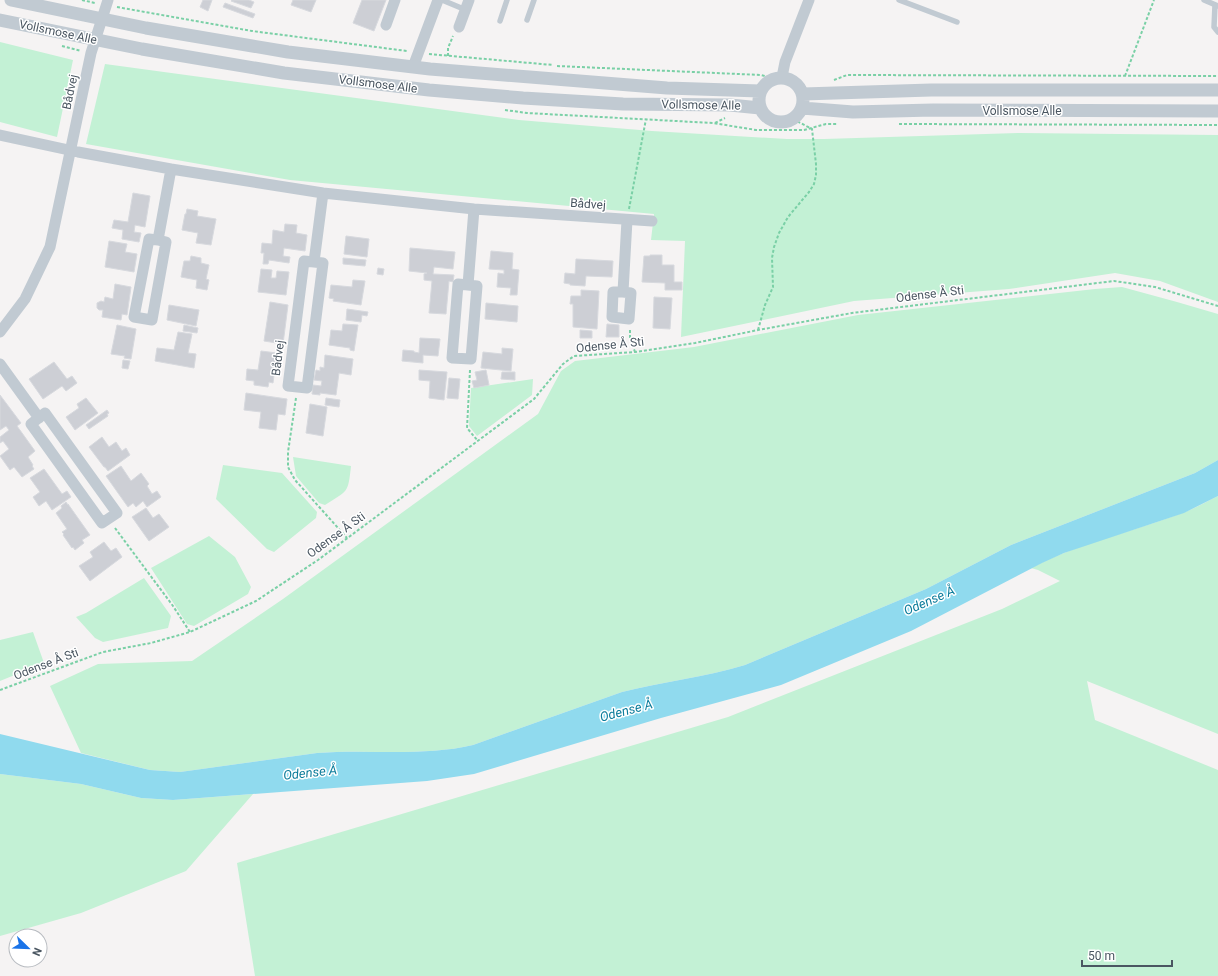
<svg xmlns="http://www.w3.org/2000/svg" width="1218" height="976" font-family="Roboto,sans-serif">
  <rect width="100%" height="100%" fill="#f5f3f3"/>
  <path fill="#c3f1d5" d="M0,42l73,18 -16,77 -57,-15z
    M105,64l414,56 133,11 135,8h37l196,-6 198,2v167l-58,-21 -45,-8 -106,16 -155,12 -173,36 4,-96 -34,-1 3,-26 -364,-34 -204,-36z
    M1122,287l55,15 41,12v146l-23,13 -184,72 -85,44 -181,76c-40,12 -83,17 -123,27l-149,53c-51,12 -104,4 -156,8l-137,19 -30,-2 -69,-17 -31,-67 48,-22 94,-3 91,-62 255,-185 23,-43 14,-10 119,-14 164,-32 237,-26z
    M533,379l-1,16 -55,41 -8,-10 2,-38z
    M293,457l58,9c-3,28 -3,24 -26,39l-6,-2 -23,-27z
    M223,465l59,8 35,39 -1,6 -42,34 -7,-3 -51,-50z
    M1218,496v238l-131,-53 8,39 123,50v206h-963l-18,-113 491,-146 274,-108 58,-28 -22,-11 -7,-2c48,-25 101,-36 151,-55 12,-4 24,-11 36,-17z
    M209,536l26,21 16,30 -3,7 -54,32 -7,-2 -36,-56z
    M144,578l27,38 -3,12 -65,14 -8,-4 -19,-21 10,-4z
    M33,632l11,31 -44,18v-41z
    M0,774l81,10 60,14 32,2 80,-6 -67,77 -105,42 -81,23z"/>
  <path fill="#90daee" d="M1218,460v36l-34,17 -120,40 -22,10 -131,68 -130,54 -120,33 -187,56 -47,7 -254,19 -32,-2 -60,-14 -81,-10v-40l150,36 30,2 137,-19c52,-4 105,4 156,-8l149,-53c40,-10 83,-15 123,-27l181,-76 85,-44 184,-72z"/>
  <path fill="#cdcfd5" stroke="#d7d9de" d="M203,0h9l-4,11 -8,-4z
    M232,0h17l5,2 -3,6 -20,-7z
    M293,0h23l-5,12 -20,-7z
    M362,0h24l-12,31 -21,-8z
    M225,3l30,11 -2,4 -30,-11z
    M133,193l17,3 -5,31 -10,-2 -1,7 7,1 -2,9 -17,-3 1,-9 -11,-2 2,-8 14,2z
    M187,209l11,2 -1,5 19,3 -5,26 -15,-2 2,-10 -16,-3 3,-16h1z
    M285,224l12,1 -1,8 11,2 -2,16 -21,-3 -1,8 7,1 -1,6 -20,-3 -1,4h-5l1,-11h-3l1,-10 10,1 1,-14 11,2z
    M346,236l23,3 -2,18 -23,-3z
    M109,241l18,3 -2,8 12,2 -3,18 -29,-5z
    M410,248l45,4 -2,17 -19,-2 -1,7 21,1 -1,7 -4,-1 -3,33 -17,-1 3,-32 -8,-1v-6l3,-1 -18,-2z
    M491,251l22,2 -1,16 7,1 -2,25h-7l1,-7 -14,-1 1,-14 6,1v-4l-15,-1z
    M650,255h12v10h12v17h8v8h-17v-7l-23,-1 2,-26h6z
    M191,256l10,2v5l8,2 -3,14 3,1 -2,10 -11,-2 1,-8 -16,-3 3,-16h6z
    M343,258l23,2 -1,6 -22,-2z
    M576,259l37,2 -1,16 -26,-1 -1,10 -15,-1v-1l-6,-1 1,-10 10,1z
    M378,268l6,1 -1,6 -6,-1z
    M261,269l11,1 -1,8h5l1,-7 12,1 -3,23 -28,-3z
    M353,280l12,1 -4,24 -28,-4 1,-2 -5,-1 2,-13 21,2z
    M115,284l16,3 -4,28 -5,-1 -1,6 -19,-3 1,-7h-4l-2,-2v-5l4,-2 3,1 1,-5 8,2z
    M581,290l18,1 -2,38 -24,-2v-23h-3l1,-8h10z
    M654,297l18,1 -2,31 -17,-1z
    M270,302l18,3 -5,39 -19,-3z
    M486,303l32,3 -1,16 -32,-3z
    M169,305l30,5 -3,16 -29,-6z
    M347,309l21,3 -1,4 -5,-1 -1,7 -15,-2z
    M343,324l15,1 -4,26 -4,-1v-2l-21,-3 2,-15 11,1z
    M607,324l12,1v12h-13z
    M117,325l19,4 -5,30 -7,-1 1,-2 -14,-2z
    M184,325l14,3 -1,5 -14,-2z
    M580,330l12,1v7h-12z
    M178,332l14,2 -4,19 8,1 -2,14 -39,-7 2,-13 17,2z
    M420,338l20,1 -2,17 -15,-1v8l-21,-2 1,-11 11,1v1l5,1z
    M502,348l11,1 -2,22 -30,-3 2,-16 19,2z
    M261,351l16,2 -4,30 -4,-1 -1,5 -14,-2v-4l-8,-1 1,-11 11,1z
    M325,355l28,4 -2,16 -12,-2 -3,22 -16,-2v2l-8,-1 1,-9 8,1 1,-5 -8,-1 2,-10 4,1v-4l4,1z
    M123,360l7,1 -2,8 -6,-1z
    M54,362l13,17 5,-3 5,7 -11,8 -4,-5 -19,13 -14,-20z
    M419,370l28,2 -3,28 -15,-2 1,-17 -11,-1z
    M486,370l3,15 -15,3 -2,-7 5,-1 -2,-8z
    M502,372h13v8l-14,-1z
    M449,378l11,1 -2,20 -11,-1z
    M246,393l41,6 -2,16 -7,-1 -2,16 -17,-2 2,-16 -17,-2z
    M0,395l21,28 -4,3 18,25 -7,6 5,8 -1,1 2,3 -12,8 -8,-10 -4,3 -10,-14 9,-7 -6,-8 -3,2v-6l9,-7 -3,-4 -6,4z
    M86,398l12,15 -23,17 -9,-13 13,-9 -2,-4z
    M326,398l14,2 -1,7 -14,-2z
    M310,404l17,3 -4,29 -17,-3z
    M107,410l2,3 -2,1 1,2 -19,13 -3,-4z
    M102,437l7,10 7,-5 6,9 4,-3 4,7 -22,16 -3,-4h-1l-15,-20z
    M121,466l10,15 10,-8 8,11 -2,2 5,8 5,-3 4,6 -14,10 -4,-6 -7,6 -3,-4 -5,4 -22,-31z
    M44,469l18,25 5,-3 4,6 -19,13 -6,-9 -7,5 -6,-9 7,-5 -10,-14z
    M66,502l2,3v-1l22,31 -8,5 2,3 -9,7 -2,-3 -1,1 -9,-13 1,-1 -2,-2 5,-3 -11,-16 6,-5 -1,-2z
    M146,508l7,10 6,-4 10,13 -20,14 -17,-24z
    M104,542l7,9 5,-3 6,9 -32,24 -11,-15 14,-9 -3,-5z"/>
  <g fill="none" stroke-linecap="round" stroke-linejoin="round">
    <path stroke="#7ad0a6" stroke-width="2" stroke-dasharray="3 2" stroke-linecap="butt" d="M82,0l13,3
      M117,7l135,24 155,20
      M62,46l19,5
      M429,54l124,11
      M448,56v-8l5,-12
      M557,66l204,9 11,3
      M1125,76l29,-76
      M834,80l13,-5 371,1
      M505,110l22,3 186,10 43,7h48l22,-6h11
      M715,123l10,-5
      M899,124l319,1
      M629,209l17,-90
      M630,330v8l5,14
      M758,330l7,-25 8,-18 -1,-29 2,-11 5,-14 9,-16 21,-25 5,-8 2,-9v-11l-4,-35 -19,-10
      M470,370l-3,58 11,13
      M296,398l-8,54v15l7,13 52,58
      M115,528l58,78 17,26
      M0,690l103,-38 48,-9 39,-11 66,-31 62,-41 216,-161 29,-35 11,-8 61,-4 60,-9 63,-13 94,-17 262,-32 41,6 63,19"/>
    <path stroke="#c1cad2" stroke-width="5.5" d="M442,0l24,10
      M899,0l58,22
      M1204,0l14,6
      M1215,5l-1,22 4,5
      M527,20l7,-20
      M500,21l7,-21"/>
    <path stroke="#c1cad2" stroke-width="11" d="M386,25l9,-25
      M459,27l10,-27
      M413,67l25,-67
      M782,77l3,-15 24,-62
      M0,135l78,17 93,17 152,24 151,16 178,12
      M158,240l-9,-1 -15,78 18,3 14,-78 -8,-2 13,-71
      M314,262l-10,-1 -16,125 19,2 16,-125 -9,-1 9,-69
      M468,285l-10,-1 -6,74 19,1 6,-73 -9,-1 6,-76
      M623,292h-10l-1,25 17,2 2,-26 -8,-1 4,-72
      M0,332l25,-33 25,-52 41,-194 17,-53
      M0,364l39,54
      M45,413l72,100 -15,10 -71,-99z"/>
    <path stroke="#c1cad2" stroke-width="13" d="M11,0l135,28 142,24 142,17 237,19 93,3
      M0,20l142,29 142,24 145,17 94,8 100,6 107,1 30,3
      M759 100a22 22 0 1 1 44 0a22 22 0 1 1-44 0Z
      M803,94l128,-4h287
      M802,108l51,4 80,-2 285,1"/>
  </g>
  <g text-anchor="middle" stroke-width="3" stroke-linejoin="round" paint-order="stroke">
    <g font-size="12" fill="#4a5661" stroke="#fff">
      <text transform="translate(58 32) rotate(12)" y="4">Vollsmose Alle</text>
      <text transform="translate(378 84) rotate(7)" y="4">Vollsmose Alle</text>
      <text transform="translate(70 92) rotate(-78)" y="4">Bådvej</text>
      <text transform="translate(701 105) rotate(1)" y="4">Vollsmose Alle</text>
      <text x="1022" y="115">Vollsmose Alle</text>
      <text transform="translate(588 204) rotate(4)" y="4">Bådvej</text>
      <text transform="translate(930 294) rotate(-7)" y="4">Odense Å Sti</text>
      <text transform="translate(610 345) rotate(-6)" y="4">Odense Å Sti</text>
      <text transform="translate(278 358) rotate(-83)" y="4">Bådvej</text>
      <text transform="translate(336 535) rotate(-36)" y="4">Odense Å Sti</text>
      <text transform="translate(46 664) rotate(-21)" y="4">Odense Å Sti</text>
    </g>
    <g font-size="13" font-style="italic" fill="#0c7c9b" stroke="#fff">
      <text transform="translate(929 600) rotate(-24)" y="5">Odense Å</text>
      <text transform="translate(626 710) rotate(-15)" y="5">Odense Å</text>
      <text transform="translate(310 772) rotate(-6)" y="5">Odense Å</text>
    </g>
  </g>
  <g transform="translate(28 948) rotate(113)"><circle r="19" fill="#ffffff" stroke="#b7bbc0"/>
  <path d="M0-3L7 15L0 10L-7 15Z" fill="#1a73e8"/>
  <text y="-6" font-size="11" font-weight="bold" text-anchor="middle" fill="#4a5661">N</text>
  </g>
  <path d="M1082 960v6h90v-6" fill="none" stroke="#4a5661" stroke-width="2"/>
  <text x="1088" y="960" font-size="12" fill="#4a5661" stroke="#ffffff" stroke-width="3" paint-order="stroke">50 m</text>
</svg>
